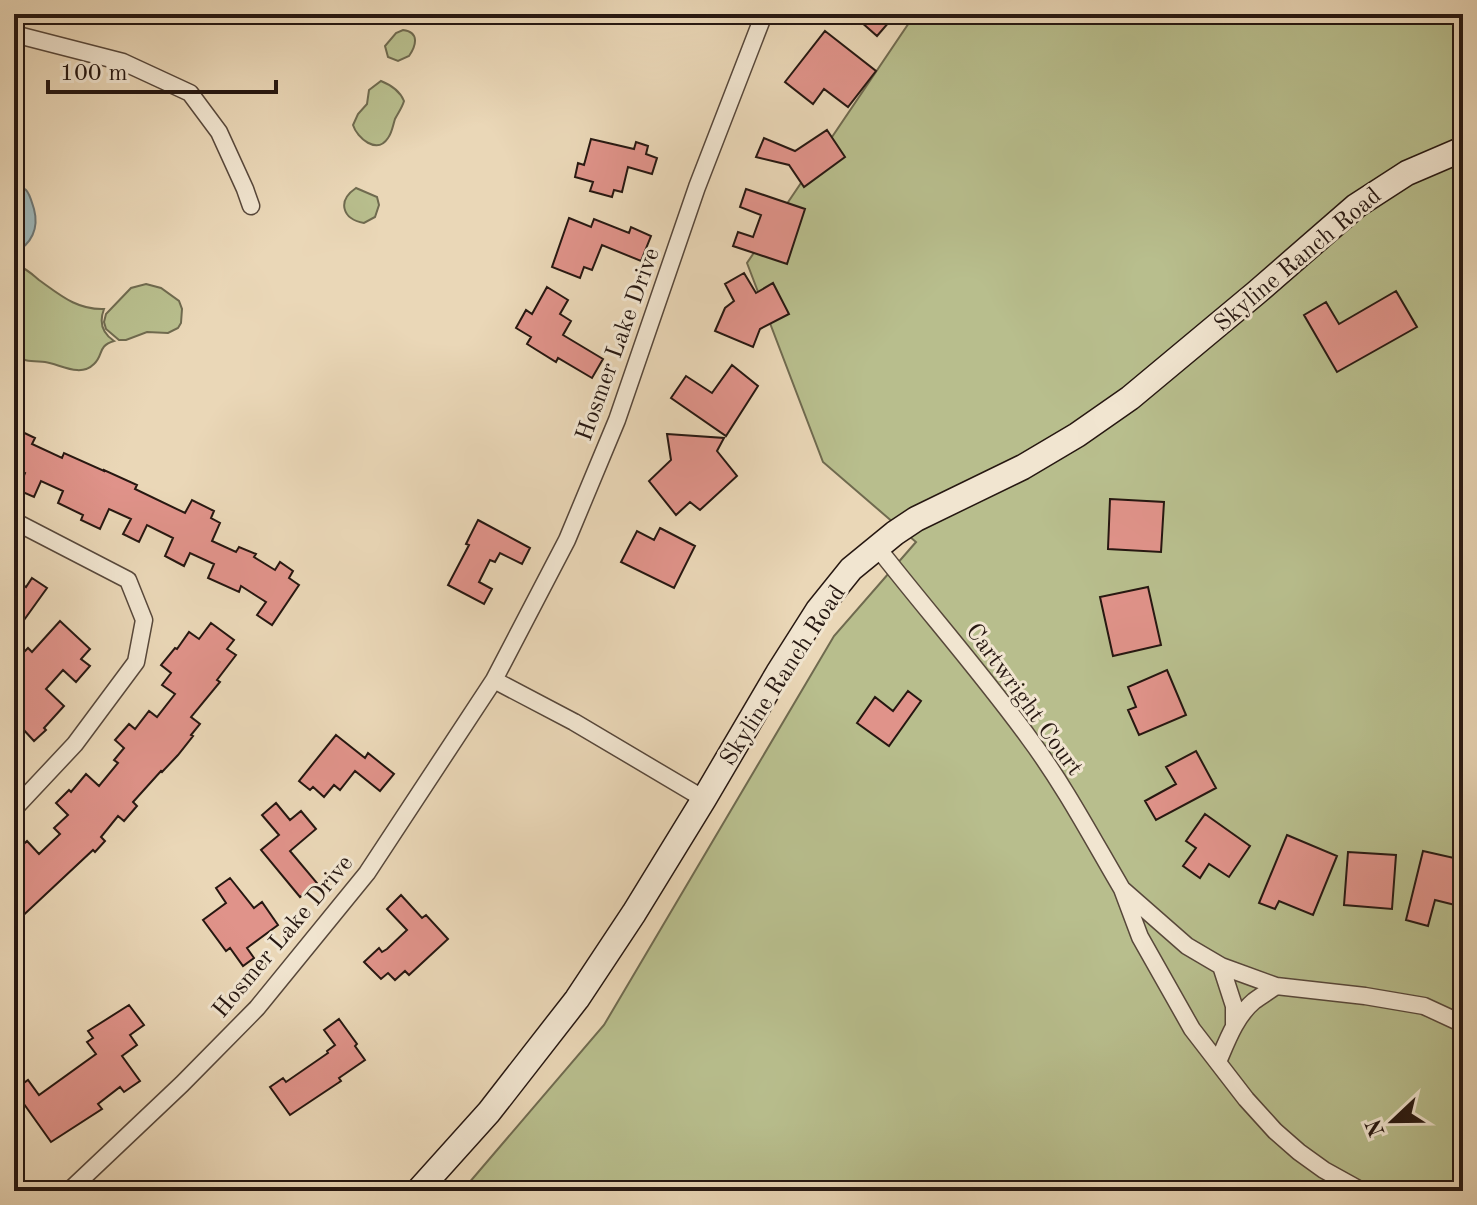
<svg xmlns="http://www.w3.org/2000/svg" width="1477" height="1205" font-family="'Old Standard TT',serif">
  <rect width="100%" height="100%" fill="#ead7b7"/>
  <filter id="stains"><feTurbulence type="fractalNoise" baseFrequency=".0025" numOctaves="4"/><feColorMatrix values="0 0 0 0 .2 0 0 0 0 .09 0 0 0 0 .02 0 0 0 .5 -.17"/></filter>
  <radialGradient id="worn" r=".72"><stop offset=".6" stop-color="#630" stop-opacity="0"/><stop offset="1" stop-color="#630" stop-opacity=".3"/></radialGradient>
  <path fill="#b8be8d" stroke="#6f6a4f" stroke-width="2" d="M915,14h548v1177h-1001l142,-166 230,-389 82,-94 -93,-80 -76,-199z
    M403,30c17,2 13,16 6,26l-11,5 -10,-4 -3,-11 11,-13z
    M381,81c10,4 19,10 23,20 -2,7 -6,12 -9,18 -2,6 -3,14 -7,19 -11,17 -31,0 -35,-13l5,-11 9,-10 2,-14z
    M356,188l21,9 2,8 -4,12 -11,6c-22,-4 -27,-22 -8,-35z
    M23,268c6,3 10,7 16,12 21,15 38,30 65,29 -5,13 -2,24 10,32 -17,5 -10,14 -20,23 -14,14 -34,0 -49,-2 -12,-1 -21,0 -31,-7v-84z
    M146,284l15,4 18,13 3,8 -1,14 -3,5 -10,5 -21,-1 -21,8h-7l-13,-11 -2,-7 2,-8 25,-26z"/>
  <path fill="#9db7ba" stroke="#6d7776" stroke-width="2" d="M14,183c1,1 11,6 12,7 4,4 6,13 8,19 5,19 -2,35 -20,44z"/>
  <path fill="#e0938a" stroke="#261711" stroke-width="2" d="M852,14h44l-19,22z
    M825,31l51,40 -28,36 -24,-18 -11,15 -28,-22z
    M827,130l18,27 -41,30 -15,-22 -33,-8 8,-19 31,13z
    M591,139l43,10 2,-7 12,4 -2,8 11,4 -5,16 -24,-7 -6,25 -8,-2 -2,7 -22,-6 3,-9 -18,-5 3,-14 6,2z
    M746,189l59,20 -18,55 -54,-18 5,-14 15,5 8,-22 -21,-8z
    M569,218l22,9 3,-8 35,14 2,-6 20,9 -10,25 -39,-16 -10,25 -8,-3 -4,11 -28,-11z
    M744,273l12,20 17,-10 16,31 -29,15 -7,18 -38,-16 10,-23 9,-7 -9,-17z
    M547,287l21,13 -8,14 11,7 -8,14 40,24 -11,19 -34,-20 -2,4 -29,-18 4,-7 -15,-9 10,-18 6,4z
    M1396,291l21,36 -80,45 -33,-57 22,-13 13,22z
    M732,365l26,21 -32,50 -55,-38 15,-22 26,17z
    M14,428l21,10 -3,6 30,14 2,-5 40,18v-1l33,15 -2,4 50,24 7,-13 22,11 -3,7 9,5 -8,18 24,11 3,-5 17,7 -2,3 21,13 5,-8 13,9 -4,7 10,7 -27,40 -15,-10 9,-13 -25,-16 -2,6 -31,-14 6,-14 -24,-11 -6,13 -19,-10 8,-18 -26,-13 -8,17 -16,-8 8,-15 -22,-10 -9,20 -19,-9 2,-5 -25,-12 5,-12 -22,-10 -7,16 -16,-7 7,-17 -11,-5z
    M667,434l57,4 -7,13 20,25 -37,34 -10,-8 -14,13 -27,-34 22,-21z
    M1110,499l54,3 -3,50 -53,-3z
    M478,520l52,28 -8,16 -22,-11 -5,9 -5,-2 -11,22 13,7 -8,15 -36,-19 21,-40 -3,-1z
    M660,528l35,18 -21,42 -53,-26 16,-31 17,9z
    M32,578l15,10 -33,46v-55l12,8z
    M1148,587l13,58 -48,11 -13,-59z
    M60,621l30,28 -9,10 9,7 -14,16 -13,-12 -17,19 18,17 -20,22 2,2 -12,11 -12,-13 -8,8v-40l6,-6 -6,-5v-11l9,-9 -6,-6 11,-11 4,4z
    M211,623l23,17 -7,9 9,6 -19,25 3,2 -29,35 9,7 -9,11 2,1 -15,19 -16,17 -1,-1 -28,31 4,4 -13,15 -6,-5 -17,21 4,4 -10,11 -2,-2 -79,74v-71l13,-12 12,13 21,-20 -6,-6 14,-13 -12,-12 13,-13 2,2 15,-18 13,12 19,-23 -4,-3 10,-12 -9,-8 14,-16 6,5 14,-18 8,6 18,-23 -13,-9 9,-12 -10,-8 14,-17 2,1 12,-17 10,7z
    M1167,670l19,45 -47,20 -11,-25 8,-3 -8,-20z
    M908,691l13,10 -32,45 -32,-23 18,-26 18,14z
    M336,735l29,23 3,-5 26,21 -14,17 -25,-20 -15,19 -6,-5 -10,12 -11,-10 -3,3 -11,-9z
    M1196,751l20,37 -60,32 -11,-19 31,-17 -10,-17z
    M276,803l14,17 11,-9 15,18 -26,22 27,32 -17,14 -39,-47 18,-15 -17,-20z
    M1205,814l45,32 -21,31 -20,-13 -9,14 -17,-12 13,-18 -10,-7z
    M1287,835l50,21 -24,59 -34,-14 -4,8 -16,-6z
    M1423,851l40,9v47l-28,-7 -7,26 -22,-6z
    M1348,852l48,3 -4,54 -48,-4z
    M230,878l24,30 8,-6 16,23 -31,23 7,10 -11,8 -13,-18 -4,3 -23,-31 23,-17 -10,-15z
    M401,895l21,23 4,-3 22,24 -39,36 -4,-4 -10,9 -7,-7 -7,6 -17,-17 15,-14 3,4 5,-3 20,-19 -20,-21z
    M129,1005l15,20 -14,10 7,10 -15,11 18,25 -16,11 -4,-5 -22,17 4,5 -51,33 -37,-52 14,-10 11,15 57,-41 -9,-12 6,-4 -5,-7z
    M339,1019l18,25 -2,2 10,14 -26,18 2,3 -51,34 -20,-28 13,-9 3,4 42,-29 -1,-2 8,-6 -11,-15z"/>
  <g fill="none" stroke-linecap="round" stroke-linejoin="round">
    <defs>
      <path id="street" d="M14,34l109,28 67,31 29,39 26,57 6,17
        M14,521l114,59 16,40 -8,42 -61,82 -61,65
        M877,547c50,64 104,125 152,191 35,47 63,100 93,151
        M704,799l-130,-77 -80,-42 73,-140 50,-120 80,-233 67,-173
        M1221,966l13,40v20
        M1218,1062c9,-21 18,-46 36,-61 7,-5 15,-10 22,-15
        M69,1191l113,-107 75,-76 110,-135 127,-193
        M1362,1191l-38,-21 -25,-18 -24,-21 -29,-32 -54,-70 -52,-92 -18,-48 65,57 34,20 55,20 89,10 59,10 39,18"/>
      <path id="secondary" d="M418,1191l71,-79 88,-113 57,-86 70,-114 74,-126 40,-63 33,-41 44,-36 21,-14 107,-52 54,-32 53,-37 126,-105 100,-87 51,-33 56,-24"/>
    </defs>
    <use href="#street" stroke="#57473a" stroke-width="19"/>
    <use href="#secondary" stroke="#261711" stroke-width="27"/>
    <use href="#street" stroke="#f1e5d0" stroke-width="16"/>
    <use href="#secondary" stroke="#f1e5d0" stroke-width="24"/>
  </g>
  <g text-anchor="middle" stroke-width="6" stroke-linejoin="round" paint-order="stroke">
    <g font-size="24" fill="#261711" stroke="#f1e5d0">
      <text transform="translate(1297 259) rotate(-40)" y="8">Skyline Ranch Road</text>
      <text transform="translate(617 344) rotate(-70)" y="8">Hosmer Lake Drive</text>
      <text transform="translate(782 675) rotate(-57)" y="8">Skyline Ranch Road</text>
      <text transform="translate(1025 699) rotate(54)" y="8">Cartwright Court</text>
      <text transform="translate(282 936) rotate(-50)" y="8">Hosmer Lake Drive</text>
    </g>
  </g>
  <rect width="1477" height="1205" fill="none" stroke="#ead7b7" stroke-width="48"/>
  <rect x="16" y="16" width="1445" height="1173" fill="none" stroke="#261711" stroke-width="4"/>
  <rect x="24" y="24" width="1429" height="1157" fill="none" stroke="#261711" stroke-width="2"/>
  <g transform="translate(1393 1121) rotate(248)" stroke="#f1e5d0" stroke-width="6" paint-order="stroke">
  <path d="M0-6L14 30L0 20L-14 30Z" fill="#261711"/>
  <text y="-12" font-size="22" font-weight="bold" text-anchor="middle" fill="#261711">N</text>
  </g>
  <path d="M48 80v12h228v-12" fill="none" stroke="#261711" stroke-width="4"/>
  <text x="60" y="80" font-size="24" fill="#261711" stroke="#f1e5d0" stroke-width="6" paint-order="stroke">100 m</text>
  <rect width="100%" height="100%" filter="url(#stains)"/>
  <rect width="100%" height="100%" fill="url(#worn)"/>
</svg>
